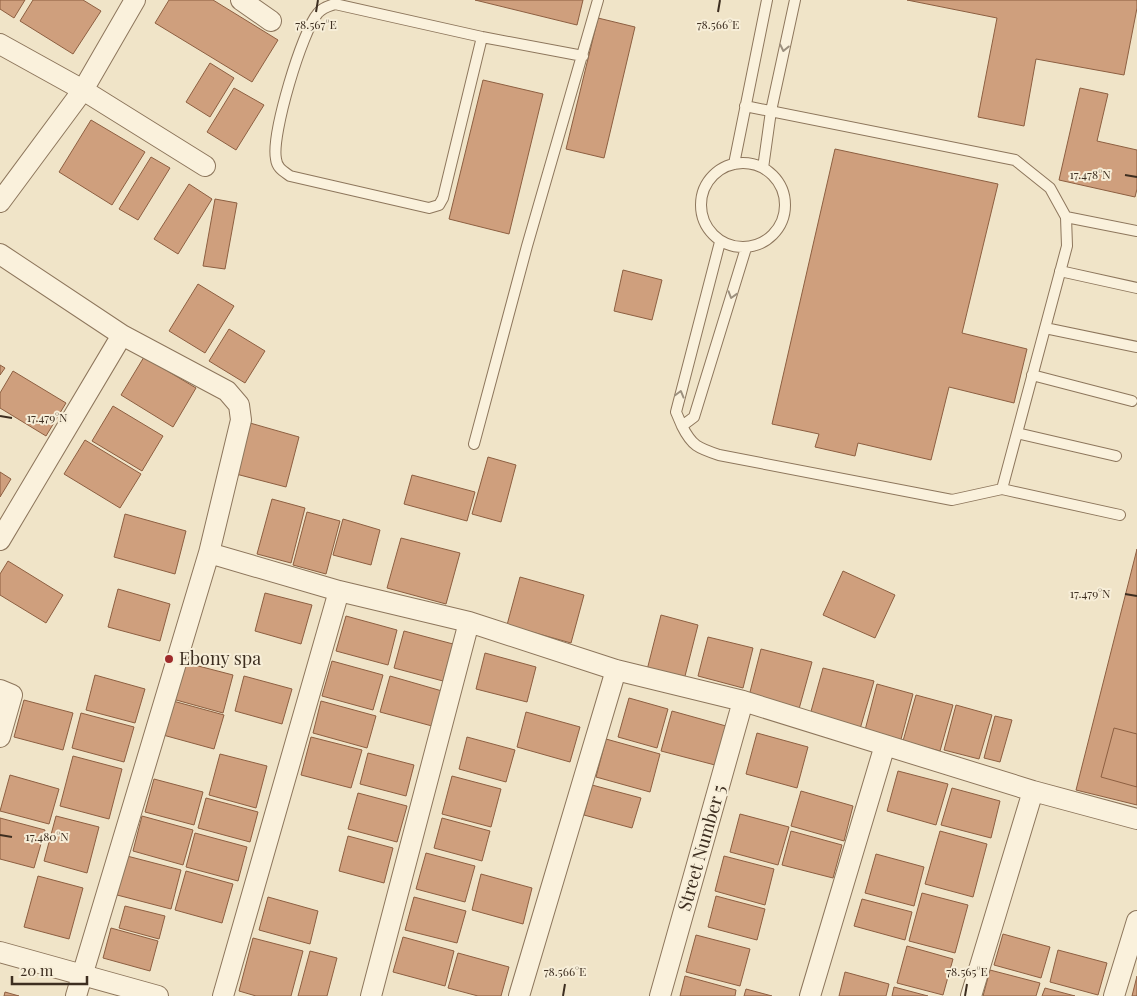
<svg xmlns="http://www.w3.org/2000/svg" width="1137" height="996" font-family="'Playfair Display',serif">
  <rect width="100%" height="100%" fill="#f0e4c8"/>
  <path fill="#cf9f7d" stroke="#8d5f41" d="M0,0h25l-11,18 -14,-9z
    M33,0h50l18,11 -28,43 -53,-33z
    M169,0h44l65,40 -26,42 -97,-59z
    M475,0h108l-6,25z
    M907,0h230v8l-13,67 -88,-16 -12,67 -46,-9 19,-99z
    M598,18l37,9 -31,131 -38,-9z
    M210,63l24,15 -24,39 -24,-15z
    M483,80l60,14 -34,140 -60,-15z
    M234,88l30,17 -28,45 -29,-18z
    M1080,88l28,6 -11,47 40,9v39l-2,8 -76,-17z
    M91,120l54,32 -33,53 -53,-33z
    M835,149l163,35 -36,149 65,16 -13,54 -65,-16 -18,73 -73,-17 -3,13 -40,-9 4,-13 -47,-10z
    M151,157l19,11 -32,52 -19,-11z
    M189,184l23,15 -34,55 -24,-15z
    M215,199l22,4 -12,66 -22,-3z
    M623,270l39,10 -10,40 -38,-9z
    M198,284l36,22 -29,47 -36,-22z
    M229,329l36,22 -20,32 -36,-22z
    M144,357l52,31 -23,39 -52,-32z
    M0,365l5,3 -5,7z
    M13,371l53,32 -20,33 -46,-28v-15z
    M113,406l50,30 -21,35 -50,-30z
    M250,423l49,14 -13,50 -50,-13z
    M85,440l56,34 -21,34 -56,-34z
    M488,457l28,8 -15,57 -29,-8z
    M0,472l11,7 -11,18z
    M412,475l63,17 -8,29 -63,-17z
    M272,499l33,9 -14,55 -34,-9z
    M307,512l33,9 -14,53 -33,-9z
    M125,514l61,17 -11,43 -61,-17z
    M343,519l37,11 -9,35 -38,-10z
    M401,538l59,15 -14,51 -59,-16z
    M1137,549v256l-61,-15z
    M8,561l55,34 -17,28 -46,-28v-21z
    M843,571l52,24 -20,43 -52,-23z
    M520,577l64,18 -13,48 -64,-18z
    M118,589l52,15 -10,37 -52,-14z
    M265,593l47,12 -11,39 -46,-13z
    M661,615l37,10 -14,55 -37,-10z
    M346,616l51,14 -9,35 -52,-14z
    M404,631l49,13 -10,37 -49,-13z
    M708,637l45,11 -10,40 -45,-12z
    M761,649l51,13 -13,47 -50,-13z
    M485,653l51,14 -9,35 -51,-13z
    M179,661l54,14 -10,38 -54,-15z
    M332,661l51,14 -10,35 -51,-14z
    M823,668l51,13 -14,48 -50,-14z
    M95,675l50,14 -10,34 -49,-13z
    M244,676l48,13 -10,35 -47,-13z
    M390,676l52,15 -10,35 -52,-14z
    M877,684l36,10 -13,49 -36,-9z
    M916,695l37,10 -13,46 -37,-10z
    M629,698l39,11 -11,39 -39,-11z
    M24,700l49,13 -10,37 -49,-13z
    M173,701l51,14 -10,34 -51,-14z
    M321,701l55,15 -9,32 -54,-15z
    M956,705l36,10 -13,44 -35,-9z
    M672,711l54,15 -11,39 -54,-14z
    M526,712l54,15 -10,35 -53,-15z
    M81,713l53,14 -10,35 -52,-14z
    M995,716l17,4 -12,42 -16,-4z
    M1114,728l23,6v53l-36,-10z
    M757,733l51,14 -11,41 -51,-14z
    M311,737l51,13 -11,38 -50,-13z
    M467,737l48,13 -9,32 -47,-13z
    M606,739l54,15 -10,38 -54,-15z
    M368,753l46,12 -8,31 -46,-12z
    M220,754l47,12 -11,42 -47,-13z
    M73,756l49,13 -13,50 -49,-13z
    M898,771l50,13 -12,41 -49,-14z
    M10,775l49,14 -10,35 -49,-13z
    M452,776l49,13 -10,38 -49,-13z
    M154,779l49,13 -9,33 -49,-13z
    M592,785l49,13 -9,30 -48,-13z
    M952,788l48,13 -9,37 -50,-13z
    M801,791l52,15 -9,35 -53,-15z
    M358,793l49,13 -10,36 -49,-13z
    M206,798l52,14 -8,30 -52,-14z
    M740,814l49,13 -11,38 -48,-13z
    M56,816l43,11 -12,46 -43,-12z
    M142,816l51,14 -10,35 -50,-14z
    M0,818l45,12 -11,38 -34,-9z
    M442,818l48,13 -8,30 -48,-13z
    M791,831l51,14 -9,33 -51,-13z
    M940,831l47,13 -14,53 -48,-13z
    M195,833l52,14 -9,34 -52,-14z
    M348,836l45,12 -9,35 -45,-12z
    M426,853l49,13 -10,36 -49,-13z
    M876,854l48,13 -10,39 -49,-13z
    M127,856l54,14 -10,39 -54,-14z
    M724,856l50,13 -9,36 -50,-14z
    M186,871l47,13 -11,39 -47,-13z
    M481,874l51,14 -9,36 -51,-14z
    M38,876l45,12 -14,51 -45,-12z
    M922,893l46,12 -13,48 -46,-12z
    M716,896l49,13 -8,31 -49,-13z
    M268,897l50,14 -8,33 -51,-14z
    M414,897l52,14 -9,32 -52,-13z
    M862,899l50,13 -7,28 -51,-14z
    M125,906l40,10 -6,23 -40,-11z
    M111,928l47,13 -8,30 -47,-13z
    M1003,934l47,13 -9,31 -47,-13z
    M696,935l54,14 -10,37 -54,-14z
    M403,937l51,14 -9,35 -52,-14z
    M253,938l50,13 -12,45h-35l-17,-5z
    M907,946l46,13 -10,36 -46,-12z
    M1058,950l49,13 -9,32 -48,-13z
    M310,951l27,7 -10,38h-29z
    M458,953l51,14 -8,29h-23l-30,-8z
    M990,970l50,13 -4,13h-53z
    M845,972l44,12 -3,12h-47z
    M685,976l51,14 -1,6h-55z
    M1137,976v20h-5z
    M894,987l34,9h-36z
    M1045,988l30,8h-33z
    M746,989l26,7h-28z
    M5,992l14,4h-15z"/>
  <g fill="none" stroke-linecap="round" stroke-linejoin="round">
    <defs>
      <path id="lane" d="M482,37l-39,161 -4,7 -10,3 -139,-32c-7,-5 -13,-8 -14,-17 -5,-24 26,-128 42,-146 5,-6 11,-7 17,-9l147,33 101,19
        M701 205a42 42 0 1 1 84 0a42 42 0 1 1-84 0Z
        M734,164l33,-164
        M763,168l8,-57 24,-111
        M1066,217l71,14
        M720,242l-44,170 6,14 12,-9 52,-169
        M1060,271l77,17
        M1045,328l92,19
        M1032,375l100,26
        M682,426c10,20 16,22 37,29l233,45 50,-11 65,-243 -1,-29 -16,-29 -35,-28 -270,-54
        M1017,433l99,23
        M474,444l53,-198 71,-246
        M1002,489l118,26"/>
      <path id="street" d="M241,0l30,21
        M0,44l83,46 122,76
        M0,202l83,-112 52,-90
        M0,254l122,81 105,56 12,14 2,15 -32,133 130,38 130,31 147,48 127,31 290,90 104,28
        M0,540l122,-205
        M0,690l12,5 -12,42
        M0,952l158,44
        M76,996l133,-443
        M223,996l116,-405
        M371,996l98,-374
        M519,996l97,-326
        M660,996l83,-295
        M810,996l75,-251
        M971,996l62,-205
        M1114,996l23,-75"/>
    </defs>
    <use href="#lane" stroke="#8d765c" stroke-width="12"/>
    <use href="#street" stroke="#8d765c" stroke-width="22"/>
    <use href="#lane" stroke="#faf1dc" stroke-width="10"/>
    <use href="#street" stroke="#faf1dc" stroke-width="20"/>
  </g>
  <defs><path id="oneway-chevron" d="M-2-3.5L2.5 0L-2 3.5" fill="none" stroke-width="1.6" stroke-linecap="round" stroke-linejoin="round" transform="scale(1.25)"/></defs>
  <g stroke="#9c907e">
    <use href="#oneway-chevron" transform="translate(784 48) rotate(102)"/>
    <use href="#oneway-chevron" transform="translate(732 295) rotate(107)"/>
    <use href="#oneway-chevron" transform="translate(680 394) rotate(-75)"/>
  </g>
  <path fill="none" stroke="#3d2e20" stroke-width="2" d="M316,12l2,-12M718,12l2,-12M1125,175l12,2M0,416l12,2M1125,594l12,2M0,835l12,2M563,996l2,-12M965,996l2,-12"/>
  <circle fill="#9e2a2b" stroke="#f7eed8" stroke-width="2" cx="169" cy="659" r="5"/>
  <g text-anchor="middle" stroke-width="4" stroke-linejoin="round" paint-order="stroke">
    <g font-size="18" fill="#3d2e20" stroke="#f7eed8" text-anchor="start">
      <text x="179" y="665">Ebony spa</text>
    </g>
    <g font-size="18" fill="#3d2e20" stroke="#f7eed8">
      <text transform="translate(702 848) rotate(-74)" y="6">Street Number 5</text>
    </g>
  </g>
  <g font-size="12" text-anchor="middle" fill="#3d2e20" stroke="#f7eed8" stroke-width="4" stroke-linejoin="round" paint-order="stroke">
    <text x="316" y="29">78.567°E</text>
    <text x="718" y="29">78.566°E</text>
    <text x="1090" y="179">17.478°N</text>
    <text x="47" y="422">17.479°N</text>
    <text x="1090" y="598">17.479°N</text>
    <text x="47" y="841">17.480°N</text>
    <text x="565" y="976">78.566°E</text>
    <text x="967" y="976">78.565°E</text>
  </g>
  <path d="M12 976v8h75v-8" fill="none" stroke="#3d2e20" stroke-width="2.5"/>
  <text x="20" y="976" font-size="15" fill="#3d2e20" stroke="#f7eed8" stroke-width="4" paint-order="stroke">20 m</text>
</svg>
